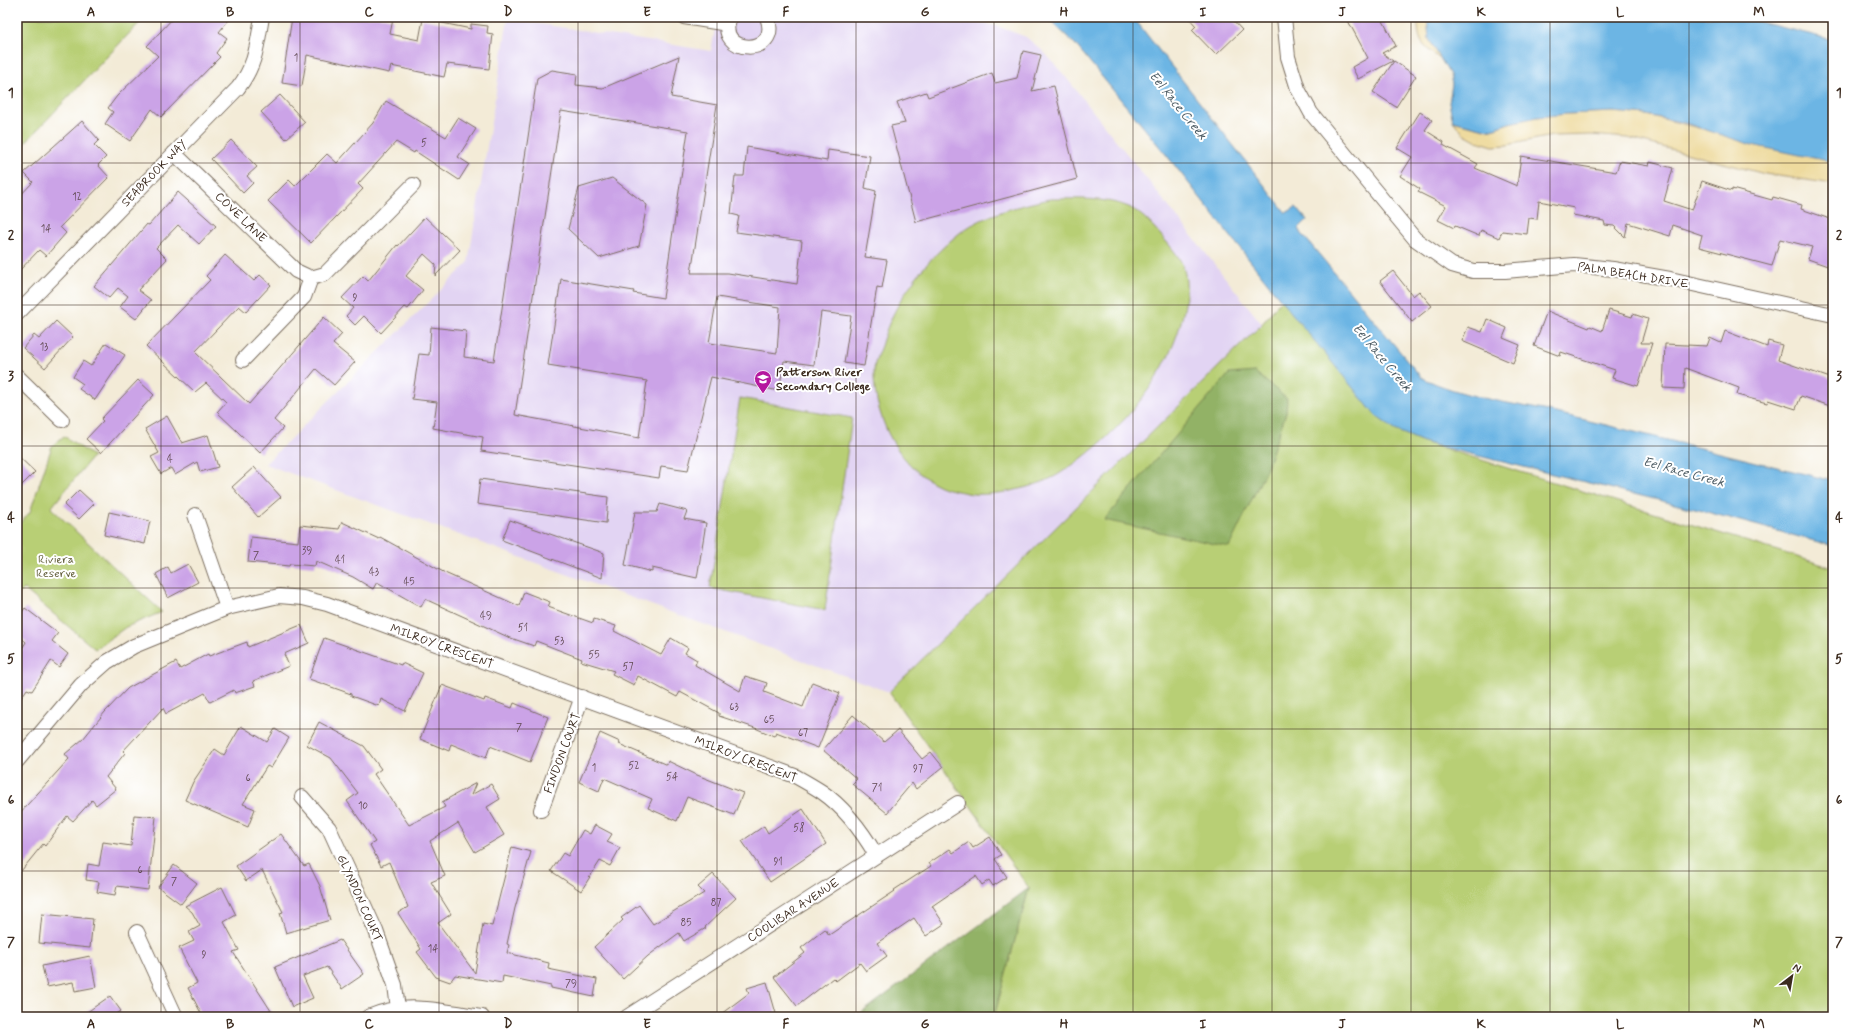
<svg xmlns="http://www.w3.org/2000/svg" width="1850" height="1034" font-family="Mynerve,sans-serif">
  <rect width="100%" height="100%" fill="#fff"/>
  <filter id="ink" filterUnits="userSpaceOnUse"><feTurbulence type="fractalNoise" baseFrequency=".025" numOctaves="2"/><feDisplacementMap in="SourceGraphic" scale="8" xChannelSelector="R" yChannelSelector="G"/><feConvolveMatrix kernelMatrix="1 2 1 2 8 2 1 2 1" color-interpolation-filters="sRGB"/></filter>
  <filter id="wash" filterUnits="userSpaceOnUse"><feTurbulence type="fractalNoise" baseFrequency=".012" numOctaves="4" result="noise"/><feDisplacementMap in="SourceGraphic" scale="16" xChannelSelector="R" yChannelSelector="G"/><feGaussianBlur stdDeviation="0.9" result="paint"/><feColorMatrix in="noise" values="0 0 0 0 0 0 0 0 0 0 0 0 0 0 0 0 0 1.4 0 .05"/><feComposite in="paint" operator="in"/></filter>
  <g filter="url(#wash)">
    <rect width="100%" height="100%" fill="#f3ebd7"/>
    <path fill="#e2d4f3" d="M717,17h221l59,9 29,11 18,15 20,23 198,249 -373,368 -624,-228 203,-201 40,-244 203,32z"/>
    <path fill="#b8cf74" stroke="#7a7c49" d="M17,17h128l-128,134z
      M1050,199c25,0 55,-2 79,8 14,7 26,21 35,32 7,8 15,17 19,27 6,19 3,38 -2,56 -16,61 -69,119 -122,152 -21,13 -68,24 -92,19 -8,-2 -19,-3 -27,-7 -23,-10 -41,-31 -52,-53 -9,-20 -15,-42 -14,-64 1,-8 4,-16 7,-23 13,-45 43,-85 80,-114 24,-18 60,-27 89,-33z
      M1281,300l95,116 19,14 31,13 407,125v449h-839l35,-129 -140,-196 373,-368z
      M740,398l112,20 -27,192 -115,-22z
      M64,436l29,20 -42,52 111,104 -36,15 -31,22 -71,-60 -7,7v-76l3,3 10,-11 22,-66z"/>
    <path fill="#92b266" stroke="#666e42" d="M1255,372l32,27 -1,14 -20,57 -37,77 -125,-27 125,-146z
      M1029,888l-35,129h-138z"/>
    <path fill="#eeda9e" stroke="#94825e" d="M1418,17h9l2,22 16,24c-20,-17 -28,-16 -27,-46z
      M1613,112l34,3 186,47v22l-68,-10 -137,-36 -37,-3 -39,1 -45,9 -14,1 -16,-5 -14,-8 -10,-12 36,9 20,-7 28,-6 29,-3z"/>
    <path fill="#6cb5e4" stroke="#547081" d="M1044,17h89l153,196 10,-6 11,13 -9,9 123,148c38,20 93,26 135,36 92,22 185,45 277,68v65l-126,-34 -281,-69 -31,-13 -19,-14 -95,-116 -113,-143 -93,-113 -23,-22z
      M1427,17h313l93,23v122l-81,-17 -67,-22 -38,-8 -34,-3 -47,2 -29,3 -28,6 -20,7 -36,-9 -4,-18 3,-19 -2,-9 -21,-36z"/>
    <g id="blocks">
      <path fill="#cba3e7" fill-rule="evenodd" d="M174,17h57l-12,15 8,6 -11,15 4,4 -59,60 -9,-8 -22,32 -25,-17 8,-12 -5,-4 9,-12 41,-40 -11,-10z
        M292,17h92l9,2 -3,15 29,6 4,-21 48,10v-5l17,2 -1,7 6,1 -4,35 -42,-5 -3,13 -53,-11 -2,7 -82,-18 -5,31 -20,-3z
        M1188,17h42l12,13 -26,25 -24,-25 4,-4z
        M1346,17h35l15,29 -14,7 11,8 -35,18 -6,-12 16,-9z
        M1023,51l18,4 -9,36 22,-5 23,93 -161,43 -25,-96 14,-3 -8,-21 29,-10 2,5 64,-24 3,10 22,-5z
        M679,56l-8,41 46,8 -26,168h37l69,11 5,-43 -66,-9 3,-16 -8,-2 4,-38h9l3,-29 80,14 1,-11 42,6 -5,32 11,3 -11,66 22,3 -5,28 -5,-1 -13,79 -20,-3 7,-47 -30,-4 -7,53 -30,-4 -5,30 -68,-14 -23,93 -27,-4 -2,12 -178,-27 2,-14 -50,-9 4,-26 -25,-3 7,-45 10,1 2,-28 35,4 -2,26 30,4 43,-283 15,-8 25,4 -1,11 27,3zM561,111l127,20 -25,167 -30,-5 1,-2 -73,-12 -13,86 99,16 -8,57 -124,-23zM717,297l63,10 -3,46 -68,-10z
        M1394,61l22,15 -20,31 -23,-15z
        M280,95l25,27 -19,17 -25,-27z
        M386,101l60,36 12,-19 18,11 -18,28 11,7 -10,16 -44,-29 -1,2 -18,-11 -38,42 5,5 -52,54 -43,-42 21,-21 6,6 32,-32 10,9 36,-40z
        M1420,112l12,8 -7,10 19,12 -1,3 35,19 -3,4 42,18 4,-30 95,16 4,-11 29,5 1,-4 23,6 -9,33 28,9 10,-29 30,10v-2l40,11 1,-3 29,8 -1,4 32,11v48l-25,-9 4,-12 -32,-8 -8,27 -73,-19 3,-12 -29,-10 -3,11 -42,-13 -3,14 -11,-11 -9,-1 -1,-4 -31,-6 1,-7 -35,-7 -2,18 -8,-1 -2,16 -25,-3 -3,7 -18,-8 -2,6 -24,-10 -1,2 -16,-8 8,-14 -28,-14 2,-3 -20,-13 12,-19 -15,-9z
        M82,121l17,19 -5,5 12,12 -8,8 11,12 -49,50 6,6 -20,23 -7,-6 -22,23v-74l16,-17 -9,-9z
        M231,140l26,27 -10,9 6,7 -10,10 -32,-34z
        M612,178l35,27 -8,41 -40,12 -31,-29 1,-4 10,-37z
        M178,192l38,34 -17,18 -21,-19 -22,23 11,11 -29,31 13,10 -15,19 -16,-12 8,-11 -10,-8 -9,10 -15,-12 53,-62 2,1z
        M425,217l35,33 -25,26 1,-11 -12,-11 -18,22 17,14 -15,19 -3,-2 -24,26 -17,-17 -9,9 -9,-9 7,-8 -11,-10 21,-22 5,5 29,-36 1,1z
        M225,255l29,26 6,-6 11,10 -25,27 -7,-6 -44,46 54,52 75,-87 18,17 -9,10 22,18 -21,23 -18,-16 -42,51 9,8 -23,25 -43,-41 9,-10 -20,-19 -11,9 -49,-46 64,-66 -4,-4z
        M1393,271l20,25 6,-5 13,15 -20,16 -32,-41z
        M1609,310l23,7 1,-3 15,5 -7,24h11l-14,43 -26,-8 3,-8 -54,-18 -1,4 -26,-10 13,-35 42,17 1,-2 12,5z
        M1487,319l20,9 -4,10 17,7 -7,18 -51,-22 6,-14 14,5z
        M56,321l17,16 -28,31 -22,-20 11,-13 5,4z
        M1725,331l42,16 1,-6 14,4 -4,15 55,19v28l-32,-11 -5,13 -28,-9 -1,3 -30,-8 2,-7 -54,-20 -1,21 -21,-1 2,-44 42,2 3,-8 11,5z
        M106,343l19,12 -30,45 -16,-11 4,-5 -10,-7 10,-16 8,5z
        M138,380l16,15 -53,58 -15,-14 17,-18 -2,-2z
        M167,416l15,27 26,-8 10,32 -18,5 -3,-10 -22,13 -4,-7 -10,6 -10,-17 8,-4 -14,-24z
        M17,455l18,17 -18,18z
        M254,467l27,30 -23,20 -26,-30z
        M480,479l128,18 -2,26 -129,-19z
        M79,490l15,14 -15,15 -15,-14z
        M660,504l27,7 -3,8 22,4 -9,55 -45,-10v4l-27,-7 10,-53h22z
        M109,512l41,9 -5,23 -41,-9z
        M510,520l94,33 -2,25 -100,-38z
        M342,522l37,17 1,-2 67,37 72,32 5,-14 26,10 -2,5 45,16 1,-4 22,7 -2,5 47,24 10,-17 17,10 -3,5 12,7 -2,5 45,26 5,-15 22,7 -3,9 39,15 9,-25 28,11 -22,55 -42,-16 -2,4 -19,-8 -36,-12v-3l-39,-21 -3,5 -39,-21 -4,9 -22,-11 2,-3 -33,-10 1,-2 -46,-18 -2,5 -26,-9 -83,-38 -4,8 -44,-25 -4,7 -20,-12 -37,-16 -1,5 -25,-2 -1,2 -41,-4 3,-25 47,5 2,-17 39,4z
        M188,564l10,18 -30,16 -12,-24 12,-7 3,6z
        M25,608l33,25 -6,8 16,13 -9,13 -8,-6 -19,30 -5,-2 -10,15v-47l9,-15 -9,-8v-15z
        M301,625l8,18 -25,11 5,12 -36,15 2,5 -20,7 -1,-3 -24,12 -5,-9 -39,21 -3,-6 -40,43 2,2 -19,24 10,12 -20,16 -4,-5 -19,21 -6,-5 -22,30 -2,-2 -26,32v-60l52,-57 -4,-5 18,-15 22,-27 23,-24 48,-26 4,7 28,-15 1,2 38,-14 1,5z
        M324,638l77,27 1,-2 21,10 -18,38 -24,-12 -2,7 -28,-10v-2l-42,-15z
        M442,685l42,16 1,-3 27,10 2,-5 34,14 -18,45 -40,-16 -4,12 -35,-14 -2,7 -29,-12z
        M853,715l31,27 14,-12 24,29 9,-7 12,15 -27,22 -4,-6 -25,30 -35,-29 5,-5 -34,-29z
        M319,722l45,24 17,23 -7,5 35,51 36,-18 -3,-5 34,-19 -5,12 20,-11 9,15 -13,8 17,28 -29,17 -17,-29 -28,18 15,35 -14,6 20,32 -13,9 37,50 8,-49 9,2 20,-79 19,5 -16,56 -8,36 2,1 -2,8 42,10 -1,6 49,10 -3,18 -43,-9v-2l-48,-10 -1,7 -47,-8 -5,7 -14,-5 -19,-25 4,-3 -23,-36 10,-6 -19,-45 -8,4 -11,-21 5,-3 -28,-41 11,-8 -27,-35 -24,-13z
        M241,726l26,16 8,-13 14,9 -18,30 -4,-2 -24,38 12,5 -7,18 -63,-27 8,-18 22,-33 9,6z
        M600,733l20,9 -1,2 48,21 1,-4 29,14 46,18 -9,22 -47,-18 -10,24 -29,-13 4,-9 -48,-21 -5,13 -20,-9z
        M803,809l23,35 -56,38 -28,-41 22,-15 4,7z
        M134,815l22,2 -8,73 -31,-4 -2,9 -18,-3 2,-10 -13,-2 2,-16 11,2 4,-24 28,4z
        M595,825l17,9 -5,8 13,6 -10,18 -10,-5 -19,30 -30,-20 12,-18 5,3 15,-26 7,4z
        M281,834l23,32 5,-2 11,22 10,34 -44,13 -6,-20 3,-1 -21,-42 -16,11 -10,-15z
        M990,837l11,18 -6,4 12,18 -14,9 -4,-6 -7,5 -6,-9 -44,30 12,18 -18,12 -12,-18 -37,25 10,13 -21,15 -6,-8 -24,18 -3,-3 -36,28 -23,-29 31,-24 -4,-5 24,-19 4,6 66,-44 -1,-1 37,-24 -2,-3 21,-14 3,4 16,-11 4,6z
        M174,865l23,18 -16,21 -23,-17z
        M713,874l23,24 -31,29 1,1 -22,13 -5,-8 -31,23 -25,23 -29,-32 29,-27 -2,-2 18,-13 14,19 51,-31 -6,-6z
        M222,887l14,28 -12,7 15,28 -6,2 42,65h-72l-15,-29 9,-5 -18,-35 15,-7 -5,-9 11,-6 -8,-14 -7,-6z
        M42,914l51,5 -3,29 -51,-5z
        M340,940l24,34 -22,15 -15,-22 -24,9 10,22 -21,9 -17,-40z
        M90,956l6,31 -21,4 -2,-9 -26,5 -5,-21z
        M767,982l10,35h-60l32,-24 -2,-5z
        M110,996l11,15 -9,6h-32z"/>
    </g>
  </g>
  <g filter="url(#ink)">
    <use href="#blocks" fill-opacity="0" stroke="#7b6e5f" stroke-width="1"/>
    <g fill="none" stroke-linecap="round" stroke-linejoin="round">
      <defs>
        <path id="street" d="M684,17l44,7
          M730,17c-17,38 53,41 37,0
          M1284,17l4,40 10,32 13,24 104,126 37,26 21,6h32l69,-6 39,4 57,10 163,36
          M174,153l122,118 15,7 14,-4 88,-89
          M17,314l221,-226c18,-23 19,-43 24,-71
          M243,360l61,-63 7,-19
          M17,376l45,44
          M195,515l32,93
          M17,761l64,-76 26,-23 27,-16 93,-38 52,-12 24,2 24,6 468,172c9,5 18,10 27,16 23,16 40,39 54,63
          M302,797l27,31 47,103 19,54 3,24
          M541,810l41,-113
          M137,932l39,85
          M368,1017c37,-16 76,-6 114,0
          M627,1017l331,-214"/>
      </defs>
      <use href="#street" stroke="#7b6e5f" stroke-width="16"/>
      <use href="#street" stroke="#fff" stroke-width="14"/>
    </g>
  </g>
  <path fill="none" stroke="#3b2a1e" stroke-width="1" stroke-opacity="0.55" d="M161,17v1000M300,17v1000M439,17v1000M578,17v1000M717,17v1000M856,17v1000M994,17v1000M1133,17v1000M1272,17v1000M1411,17v1000M1550,17v1000M1689,17v1000M17,163h1816M17,305h1816M17,446h1816M17,588h1816M17,729h1816M17,871h1816"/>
  <defs>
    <symbol id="school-pin" viewBox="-11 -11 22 30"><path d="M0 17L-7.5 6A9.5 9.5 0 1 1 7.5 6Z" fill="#b5179e" stroke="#fff"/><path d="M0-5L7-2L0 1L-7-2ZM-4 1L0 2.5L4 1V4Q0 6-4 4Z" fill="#fff"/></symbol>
  </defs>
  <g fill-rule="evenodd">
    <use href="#school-pin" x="753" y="369" width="20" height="27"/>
  </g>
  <g text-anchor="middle" stroke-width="4" stroke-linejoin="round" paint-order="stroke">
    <g font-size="10" fill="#5f4850">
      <text x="296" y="61">1</text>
      <text x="424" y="146">5</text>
      <text x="77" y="200">12</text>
      <text x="46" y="232">14</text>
      <text x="355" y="301">9</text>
      <text x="44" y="350">13</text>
      <text x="170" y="462">4</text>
      <text x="307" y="554">39</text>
      <text x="256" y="559">7</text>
      <text x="340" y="563">41</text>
      <text x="374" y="575">43</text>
      <text x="409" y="585">45</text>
      <text x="486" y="619">49</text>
      <text x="523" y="631">51</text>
      <text x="559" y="644">53</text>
      <text x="594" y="658">55</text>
      <text x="628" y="670">57</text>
      <text x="734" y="710">63</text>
      <text x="769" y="723">65</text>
      <text x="519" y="731">7</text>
      <text x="803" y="736">67</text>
      <text x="634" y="769">52</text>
      <text x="594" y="771">1</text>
      <text x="918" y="772">97</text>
      <text x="672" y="780">54</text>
      <text x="248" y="781">6</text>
      <text x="877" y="791">71</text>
      <text x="363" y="809">10</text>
      <text x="799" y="831">58</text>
      <text x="778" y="865">91</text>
      <text x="140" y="873">6</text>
      <text x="174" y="885">7</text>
      <text x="716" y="906">87</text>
      <text x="686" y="926">85</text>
      <text x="433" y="952">14</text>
      <text x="204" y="958">9</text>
      <text x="571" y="987">79</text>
    </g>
    <g font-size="12" fill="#3b2a1e" stroke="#fff">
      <text transform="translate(154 173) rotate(-46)" y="4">SEABROOK WAY</text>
      <text transform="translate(241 217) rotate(44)" y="4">COVE LANE</text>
      <text transform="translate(1633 275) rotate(9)" y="4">PALM BEACH DRIVE</text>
      <text transform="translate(442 646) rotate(20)" y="4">MILROY CRESCENT</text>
      <text transform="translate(562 753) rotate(-70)" y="4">FINDON COURT</text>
      <text transform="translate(746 759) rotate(21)" y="4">MILROY CRESCENT</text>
      <text transform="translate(360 898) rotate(66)" y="4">GLYNDON COURT</text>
      <text transform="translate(793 910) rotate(-33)" y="4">COOLIBAR AVENUE</text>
    </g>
    <g font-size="12" font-weight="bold" fill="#3b2a1e" stroke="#fff" text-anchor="start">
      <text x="776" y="376">Patterson River<tspan x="776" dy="14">Secondary College</tspan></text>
    </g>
    <g font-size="12" fill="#605c38" stroke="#fff">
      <text x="56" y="563">Riviera<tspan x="56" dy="14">Reserve</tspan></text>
    </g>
    <g font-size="13" font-style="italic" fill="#4c5b63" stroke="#fff">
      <text transform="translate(1179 105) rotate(51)" y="5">Eel Race Creek</text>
      <text transform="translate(1383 357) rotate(50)" y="5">Eel Race Creek</text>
      <text transform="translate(1684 471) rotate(15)" y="5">Eel Race Creek</text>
    </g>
  </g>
  <rect width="1850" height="1034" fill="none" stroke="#fff" stroke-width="44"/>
  <g transform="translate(1792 976) rotate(31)" stroke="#ffffff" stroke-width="3" paint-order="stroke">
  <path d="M0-3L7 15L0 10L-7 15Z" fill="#3b2a1e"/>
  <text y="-6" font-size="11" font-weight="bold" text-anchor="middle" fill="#3b2a1e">N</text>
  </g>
  <rect x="22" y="22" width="1806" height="990" fill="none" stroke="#3b2a1e" stroke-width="1.5"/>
  <g font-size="13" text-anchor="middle" font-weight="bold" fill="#3b2a1e">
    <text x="91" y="16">A</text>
    <text x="230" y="16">B</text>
    <text x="369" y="16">C</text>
    <text x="508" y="16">D</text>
    <text x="647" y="16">E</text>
    <text x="786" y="16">F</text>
    <text x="925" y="16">G</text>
    <text x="1064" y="16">H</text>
    <text x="1203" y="16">I</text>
    <text x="1342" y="16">J</text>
    <text x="1481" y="16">K</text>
    <text x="1620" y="16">L</text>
    <text x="1759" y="16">M</text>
    <text x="11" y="97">1</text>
    <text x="1839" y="97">1</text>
    <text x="11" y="239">2</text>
    <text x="1839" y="239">2</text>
    <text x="11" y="380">3</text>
    <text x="1839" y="380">3</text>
    <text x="11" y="522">4</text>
    <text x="1839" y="522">4</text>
    <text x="11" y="663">5</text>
    <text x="1839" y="663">5</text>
    <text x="11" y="804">6</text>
    <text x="1839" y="804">6</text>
    <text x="11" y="946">7</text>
    <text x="1839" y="946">7</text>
    <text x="91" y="1028">A</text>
    <text x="230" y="1028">B</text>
    <text x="369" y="1028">C</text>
    <text x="508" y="1028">D</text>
    <text x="647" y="1028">E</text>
    <text x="786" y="1028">F</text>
    <text x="925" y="1028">G</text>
    <text x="1064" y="1028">H</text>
    <text x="1203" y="1028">I</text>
    <text x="1342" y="1028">J</text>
    <text x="1481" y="1028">K</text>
    <text x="1620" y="1028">L</text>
    <text x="1759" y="1028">M</text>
  </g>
</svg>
